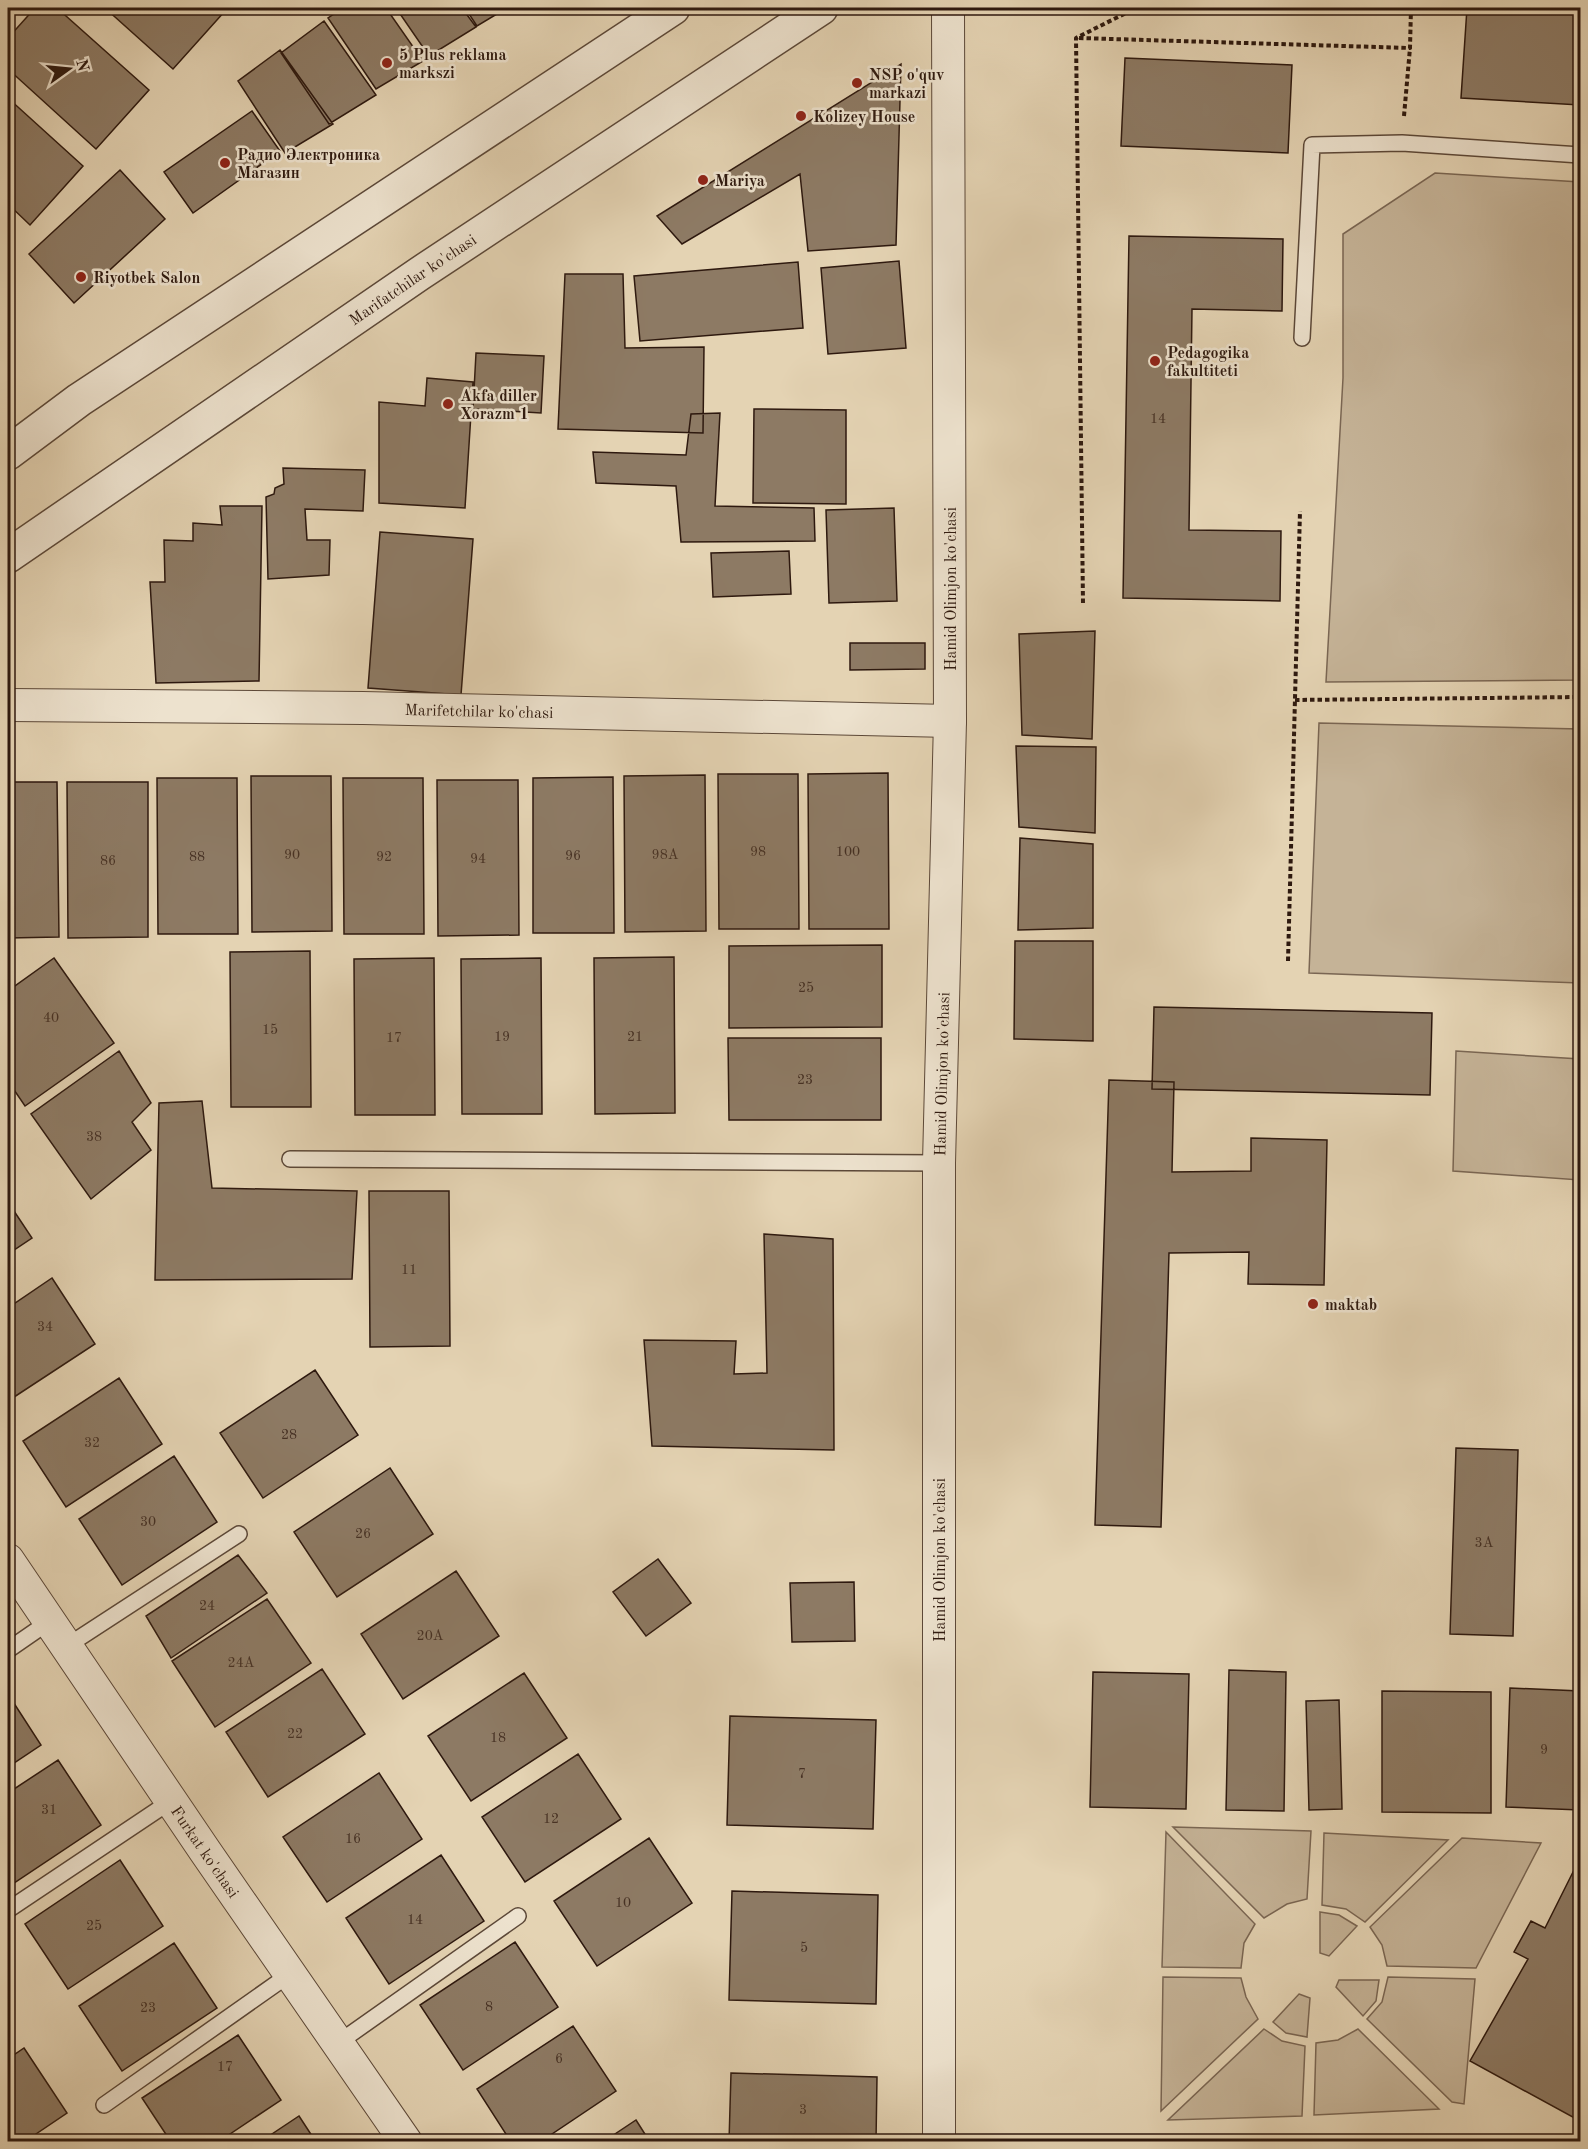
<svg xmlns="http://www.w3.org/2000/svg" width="1588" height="2149" font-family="'Old Standard TT',serif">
  <rect width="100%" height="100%" fill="#e4d3b3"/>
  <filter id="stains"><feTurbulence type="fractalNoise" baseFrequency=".00333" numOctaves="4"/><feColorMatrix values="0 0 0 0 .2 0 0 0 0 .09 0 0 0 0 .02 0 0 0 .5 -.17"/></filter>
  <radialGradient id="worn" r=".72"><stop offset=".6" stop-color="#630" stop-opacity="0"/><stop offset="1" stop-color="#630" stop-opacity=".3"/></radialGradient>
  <path fill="#c5b397" stroke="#7a6653" stroke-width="1.5" d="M1435,173l145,9v498l-254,2 17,-304v-144z
    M1319,723l261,6v254l-271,-10z
    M1456,1051l124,8v121l-127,-9z
    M1173,1827l138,4 -4,68 -20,5 -23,14z
    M1166,1832l89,92 -11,19 -3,25 -79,-1z
    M1324,1833l124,7 -83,82 -19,-13 -24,-4z
    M1462,1838l79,5 -65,125 -89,-2 -5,-21 -12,-18z
    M1320,1912l19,3 18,11 -28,30 -9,-3z
    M1163,1977l78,1 5,19 12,22 -97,92z
    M1388,1977l87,2 -11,125 -12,-2 -85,-83 15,-17z
    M1339,1980h40l-3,21 -13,15 -27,-29z
    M1299,1994l11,4 -3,39 -21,-4 -13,-11z
    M1264,2029l18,12 23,5 -3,70 -134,4z
    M1358,2029l81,80 -125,6 2,-72 22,-3z"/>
  <path fill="#8d7a64" stroke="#2e190f" stroke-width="1.5" d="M35,8h22l92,82 -53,59 -88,-80v-31z
    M105,8h117l3,3 -52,58z
    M343,8h43l37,53 -47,28 -48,-71z
    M396,8h66l14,19 -47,29z
    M465,8h42l-30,18z
    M1467,8h113v97l-119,-7z
    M324,21l52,74 -47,29 -48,-71z
    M280,50l53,74 -48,29 -47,-72z
    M1125,58l167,7 -4,88 -167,-7z
    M901,64l-5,181 -88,6 -8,-77 -118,70 -25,-28z
    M8,98l75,68 -53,59 -22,-21z
    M252,111l28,40 -87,62 -29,-41z
    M120,170l45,49 -91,84 -45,-49z
    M1129,236l154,3 -1,72 -90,-2 -3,221 92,1 -1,70 -157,-3z
    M899,261l7,87 -78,6 -7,-86z
    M798,262l5,66 -163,13 -6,-65z
    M565,274h58l2,74 79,-1 -1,86 -145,-4z
    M476,353l68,3 -3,57 -68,-4z
    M427,378l46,4 -8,126 -86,-5v-101l46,4z
    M754,409l92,1v94l-93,-1z
    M720,413l-5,93 99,2 1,33 -134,1 -5,-56 -80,-3 -3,-31 93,3 5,-41z
    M283,468l82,2 -2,41 -58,-2 2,31h23l-1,35 -61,4 -2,-82 8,-3 1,-6 9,-4z
    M220,506h42l-3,175 -103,2 -6,-101h15l-1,-42 29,1v-18l29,2z
    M894,508l3,93 -68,2 -3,-93z
    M380,532l93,7 -12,156 -93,-7z
    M789,551l2,43 -78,3 -2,-44z
    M1095,631l-3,108 -70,-4 -3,-101z
    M850,643h75v26l-75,1z
    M1016,746l80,1 -1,86 -76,-6z
    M888,773l1,156h-80l-1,-155z
    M718,774h80l1,155h-80z
    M705,775l1,156 -81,1 -1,-156z
    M251,776h80l1,155 -80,1z
    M613,777l1,156h-81v-155z
    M157,778h80l1,156h-80z
    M343,778h80l1,156h-80z
    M437,780h81l1,155 -81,1z
    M8,782h49l2,155 -51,1z
    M67,782h81v155l-80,1z
    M1020,838l73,6v84l-75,2z
    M1015,941h78v100l-79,-2z
    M882,945v82l-153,1v-82z
    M310,951l1,156h-80l-1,-155z
    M674,957l1,156 -80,1 -1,-156z
    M54,958l60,85 -89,63 -17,-25v-90z
    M434,958l1,157h-80l-1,-156z
    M541,958l1,156h-80l-1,-155z
    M1154,1007l278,6 -2,82 -278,-6z
    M728,1038h153v82h-152z
    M119,1051l32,52 -19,19 19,28 -60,49 -60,-85z
    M1109,1080l65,2 -2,90 79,-1v-33l76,2 -3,145 -76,-1 1,-32 -80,1 -8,274 -66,-2z
    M202,1101l10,87 145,3 -5,88 -197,1 4,-177z
    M369,1191h80l1,155 -80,1z
    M8,1202l24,36 -24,16z
    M764,1234l69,5 1,211 -182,-4 -8,-106 92,1 -2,33 33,-1z
    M52,1278l43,66 -87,57v-93z
    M315,1370l43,65 -95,63 -43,-65z
    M119,1378l43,66 -96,63 -43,-66z
    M1456,1448l62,2 -5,186 -63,-2z
    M174,1456l43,66 -95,63 -43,-66z
    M390,1468l43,66 -96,63 -43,-65z
    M238,1555l29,38 -96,65 -25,-42z
    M658,1559l33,44 -45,33 -33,-44z
    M456,1571l43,65 -96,63 -42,-65z
    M854,1582l1,59 -63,1 -2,-59z
    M267,1599l44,64 -96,64 -43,-66z
    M322,1669l43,65 -97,63 -42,-65z
    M1229,1670l57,2 -2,139 -58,-1z
    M1093,1672l96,2 -3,135 -96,-2z
    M524,1673l43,65 -96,63 -43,-65z
    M1510,1688l70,3v119l-74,-3z
    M1382,1691l109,1v121l-109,-1z
    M8,1694l33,51 -33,22z
    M1339,1700l3,109 -33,1 -3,-109z
    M730,1716l146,4 -3,109 -146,-4z
    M578,1754l43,65 -96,63 -43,-65z
    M58,1760l43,65 -93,62v-94z
    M379,1773l43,66 -95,63 -44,-65z
    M649,1838l43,65 -95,63 -43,-65z
    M441,1855l43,66 -95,63 -43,-66z
    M1580,1858v263l-110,-60 58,-102 -14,-7 17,-31 14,7z
    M120,1860l43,66 -95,63 -43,-65z
    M732,1891l146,4 -2,109 -147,-4z
    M515,1942l43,65 -95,63 -43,-65z
    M174,1943l43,65 -95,63 -43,-65z
    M573,2026l43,65 -76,51h-29l-34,-53z
    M238,2035l43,65 -63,42h-47l-29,-44z
    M24,2048l43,65 -43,29h-16v-83z
    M731,2073l146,4 -1,65h-147z
    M299,2116l17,26h-56z
    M636,2120l14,22h-47z"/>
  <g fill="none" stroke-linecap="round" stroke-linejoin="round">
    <defs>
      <path id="service" d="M1302,338l10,-193 90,-2 178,12
        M290,1159l649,4
        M67,1646l172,-112
        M8,1650l42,-29
        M8,1910l163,-109
        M338,2043l180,-127
        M104,2105l186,-131"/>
      <g id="minor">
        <path id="s1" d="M8,705l355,3 587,13"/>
        <path id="s2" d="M8,1560l197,291 201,291"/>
        <path id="s3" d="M939,2142v-979l11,-442 -2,-713"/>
      </g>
      <g id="tertiary">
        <path d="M8,453l71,-53 594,-392"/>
        <path id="s4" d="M8,556l411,-282 402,-266"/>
      </g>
    </defs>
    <use href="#service" stroke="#5c4838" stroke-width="18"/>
    <use href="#minor" stroke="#5c4838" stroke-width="34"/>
    <use href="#tertiary" stroke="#5c4838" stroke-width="36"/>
    <path stroke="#2e190f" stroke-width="4" stroke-dasharray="4.5 3" stroke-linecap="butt" d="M1079,38l331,10 1,-40
      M1404,116l6,-68
      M1083,603l-7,-565 60,-30
      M1295,700l285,-3
      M1288,961l12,-450"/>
    <use href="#service" stroke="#ede2ce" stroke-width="15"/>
    <use href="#minor" stroke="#ede2ce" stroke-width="32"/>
    <use href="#tertiary" stroke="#ede2ce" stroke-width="33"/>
  </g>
  <g fill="#8f2418" stroke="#ede2ce" stroke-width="2">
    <circle cx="387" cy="63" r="6"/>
    <circle cx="857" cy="83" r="6"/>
    <circle cx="801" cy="116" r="6"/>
    <circle cx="225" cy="163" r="6"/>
    <circle cx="703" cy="180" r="6"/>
    <circle cx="81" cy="277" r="6"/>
    <circle cx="1155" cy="361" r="6"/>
    <circle cx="448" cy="404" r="6"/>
    <circle cx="1313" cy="1304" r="6"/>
  </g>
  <g text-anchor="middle" stroke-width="5" stroke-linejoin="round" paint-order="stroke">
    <g font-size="14" fill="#463124">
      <text x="1158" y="423">14</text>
      <text x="758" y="856">98</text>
      <text x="848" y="856">100</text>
      <text x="292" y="859">90</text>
      <text x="665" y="859">98A</text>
      <text x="573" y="860">96</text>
      <text x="197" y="861">88</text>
      <text x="384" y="861">92</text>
      <text x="478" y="863">94</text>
      <text x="108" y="865">86</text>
      <text x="806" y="992">25</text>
      <text x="51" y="1022">40</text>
      <text x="270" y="1034">15</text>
      <text x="502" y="1041">19</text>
      <text x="635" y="1041">21</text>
      <text x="394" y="1042">17</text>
      <text x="805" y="1084">23</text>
      <text x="94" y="1141">38</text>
      <text x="409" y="1274">11</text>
      <text x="45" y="1331">34</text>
      <text x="289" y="1439">28</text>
      <text x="92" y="1447">32</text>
      <text x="148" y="1526">30</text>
      <text x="363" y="1538">26</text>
      <text x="1484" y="1547">3A</text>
      <text x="207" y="1610">24</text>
      <text x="430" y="1640">20A</text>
      <text x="241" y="1667">24A</text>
      <text x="295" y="1738">22</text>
      <text x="498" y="1742">18</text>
      <text x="1544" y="1754">9</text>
      <text x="802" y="1778">7</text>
      <text x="49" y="1814">31</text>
      <text x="551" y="1823">12</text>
      <text x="353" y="1843">16</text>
      <text x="623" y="1907">10</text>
      <text x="415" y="1924">14</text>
      <text x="94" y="1930">25</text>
      <text x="804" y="1952">5</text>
      <text x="489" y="2011">8</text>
      <text x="148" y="2012">23</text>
      <text x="559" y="2063">6</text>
      <text x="225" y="2071">17</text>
      <text x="803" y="2114">3</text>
    </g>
    <g font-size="16" font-weight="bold" fill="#2e190f" stroke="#ede2ce" text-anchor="start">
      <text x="399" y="60">5 Plus reklama<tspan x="399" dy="18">markszi</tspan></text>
      <text x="869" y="80">NSP o'quv<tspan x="869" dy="18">markazi</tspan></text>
      <text x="813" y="122">Kolizey House</text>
      <text x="237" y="160">Радио Электроника<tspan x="237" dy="18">Магазин</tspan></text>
      <text x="715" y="186">Mariya</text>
      <text x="93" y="283">Riyotbek Salon</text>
      <text x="1167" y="358">Pedagogika<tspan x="1167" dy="18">fakultiteti</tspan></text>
      <text x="460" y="401">Akfa diller<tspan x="460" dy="18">Xorazm 1</tspan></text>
      <text x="1325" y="1310">maktab</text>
    </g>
    <g font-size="16" fill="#2e190f" stroke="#ede2ce">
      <text dy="6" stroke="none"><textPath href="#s4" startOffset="490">Marifatchilar ko'chasi</textPath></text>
      <text transform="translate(950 589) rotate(-90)" y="6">Hamid Olimjon ko'chasi</text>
      <text dy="6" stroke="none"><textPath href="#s1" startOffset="471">Marifetchilar ko'chasi</textPath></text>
      <text dy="6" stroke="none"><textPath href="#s3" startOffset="1068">Hamid Olimjon ko'chasi</textPath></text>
      <text transform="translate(939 1560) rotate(-90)" y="6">Hamid Olimjon ko'chasi</text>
      <text dy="6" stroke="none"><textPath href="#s2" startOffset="352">Furkat ko'chasi</textPath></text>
    </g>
  </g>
  <rect width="1588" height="2149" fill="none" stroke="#e4d3b3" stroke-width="30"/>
  <rect x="9" y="9" width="1570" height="2131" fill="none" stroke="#2e190f" stroke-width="3"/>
  <rect x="15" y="15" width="1558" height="2119" fill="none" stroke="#2e190f" stroke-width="1.5"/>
  <g transform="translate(69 69) rotate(75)" stroke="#ede2ce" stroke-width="4.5" paint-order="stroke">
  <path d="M0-4.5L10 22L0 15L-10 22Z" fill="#2e190f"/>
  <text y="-9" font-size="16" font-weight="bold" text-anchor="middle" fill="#2e190f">N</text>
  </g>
  <rect width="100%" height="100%" filter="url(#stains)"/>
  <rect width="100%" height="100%" fill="url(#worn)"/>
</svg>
